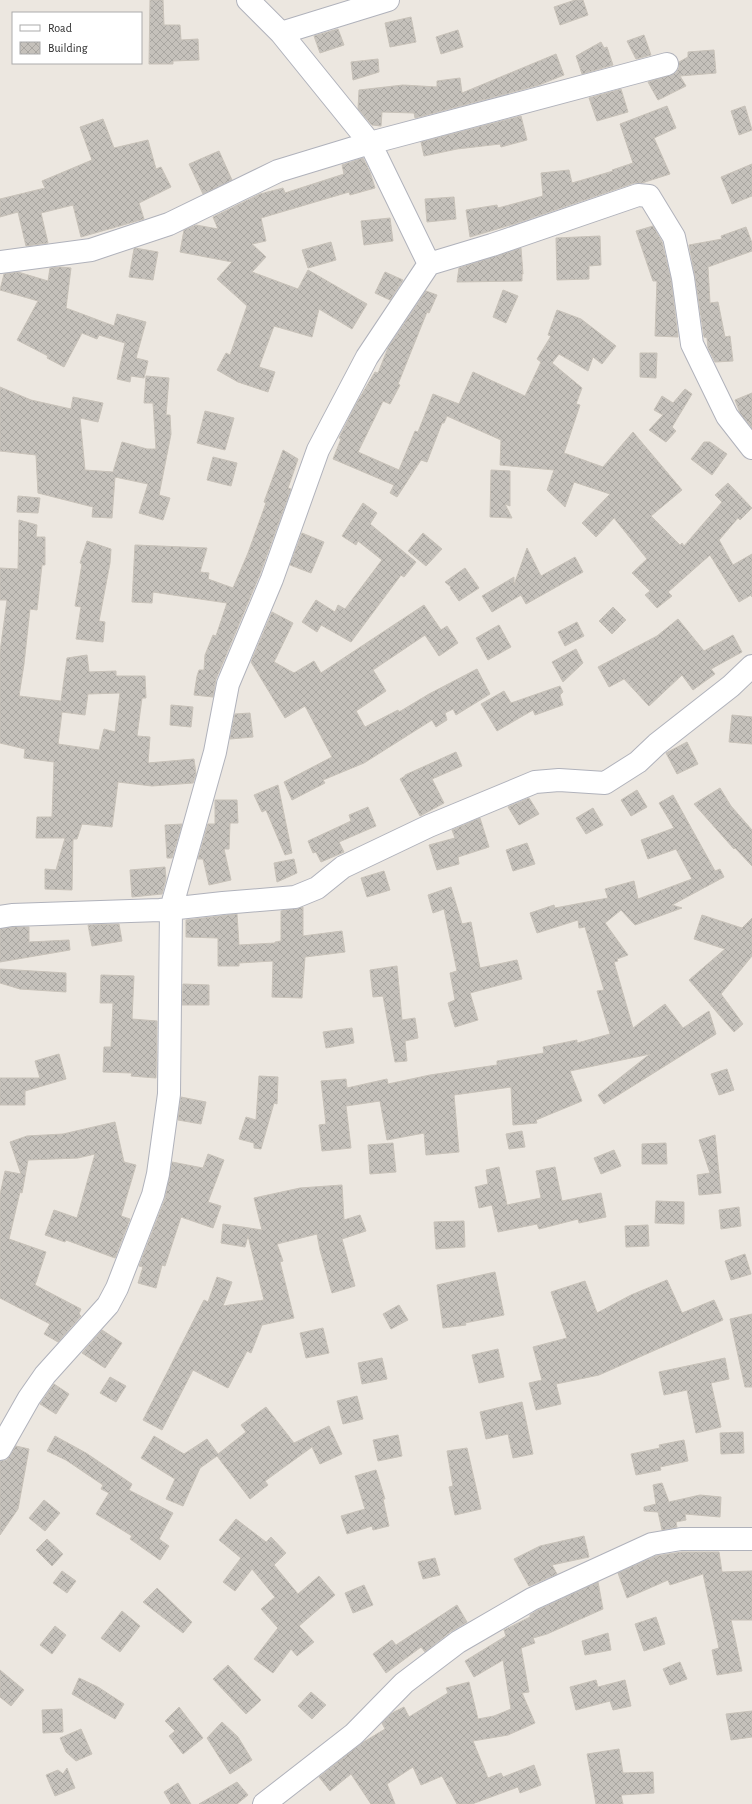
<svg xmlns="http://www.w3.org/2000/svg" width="752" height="1804" font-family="'Alegreya Sans',sans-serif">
  <defs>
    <pattern id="building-cross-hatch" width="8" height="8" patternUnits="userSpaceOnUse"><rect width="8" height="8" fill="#c5c1bb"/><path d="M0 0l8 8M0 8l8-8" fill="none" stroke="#a9a6a1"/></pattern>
  </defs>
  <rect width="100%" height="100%" fill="#ece7e0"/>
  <path fill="url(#building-cross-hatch)" stroke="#c8c2b9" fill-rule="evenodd" d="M150,0h13l1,25h16l1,15 17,-1 1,21 -26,1v3h-24z
    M575,0h8l5,15 -28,10 -6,-18z
    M411,17l5,25 -26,5 -5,-24z
    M338,29l6,16 -24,8 -6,-17z
    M458,30l5,17 -22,7 -5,-17z
    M644,35l7,20 -15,4 -9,-18z
    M601,42l3,6 3,-1 6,18 -31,9 -6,-18z
    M714,50l2,23 -36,3 6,10 -28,14 -10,-18 28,-9 3,-5v-6l9,-5v-5z
    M556,54l8,21 -25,10 -124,33 -1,-5 -32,-1 -1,14 -9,-1 -14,-16 1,-19 44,-5 34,2v-6l23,-3 2,15z
    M378,59l1,13 -26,8 -2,-18z
    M621,89l7,23 -31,9 -8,-23z
    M667,106l9,22 -22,10 16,36 -28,9h-8l-120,41 -44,13 -4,-27 31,-5 1,3 45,-12 -2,-23 28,-3 3,13 41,-12 -1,-1 21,-7 -13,-39z
    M745,106l7,24 -13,5 -8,-24z
    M521,116l6,24 -26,7 -1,-3 -43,5 -33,7 -3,-14z
    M103,119l11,29 34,-8 8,29 5,-2 10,20 -32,16 5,16 -63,18 -8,-32 -32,8 7,30 -22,3 -8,-34 -18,5v-18l45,-11 -3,-7 50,-21 -12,-33z
    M219,151l13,29 -29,14 -14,-30z
    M363,158l7,14 5,16 -25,7 -1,-3 -88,26 5,23 -14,3 14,13 -14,15 46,17 10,-19 59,34 -15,25 -33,-20 -7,28 -38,-11 -15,41 16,5 -7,20 -30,-10 -21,-12 9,-17 4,2 17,-49 -30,-27 15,-17 -52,-10 4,-22 12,-5 22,4 -5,-12 47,-23 23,-6 2,5 59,-19 -2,-9z
    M752,164v32l-20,8 -11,-27z
    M454,197l2,22 -29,3 -2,-23z
    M390,218l3,23 -29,4 -3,-24z
    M653,226l9,16 9,38 7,57 -23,-1 2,-55h-4l-17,-50z
    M746,227l6,16v8l-44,16 2,36 8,-1 7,35 5,-1 3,25 -18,1 -7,-14 -1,-10 -3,-1 -9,-61 -6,-31 33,-6 -1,-3z
    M600,236l1,29 -12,1v13l-32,1 -1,-42z
    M331,242l5,18 -28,8 -6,-18z
    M135,248l23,4 -5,28 -24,-3 5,-28z
    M521,248l2,26h-1v7l-65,1 2,-14z
    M60,267l11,1 -5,40 48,18 3,-12 29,8 -10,36 12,3 -4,17 -13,-2 -1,6 -13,-3 8,-36 -26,-8 -2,4 -15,-6 -18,34 -17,-9 1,-2 -31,-16 21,-39 -38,-11 4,-16 14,-2 30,9 2,-13z
    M385,272l18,8 -13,20 -15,-7z
    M503,290l15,6 -12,27 -13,-6z
    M426,291l11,4 -8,18 -2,-1 -29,72 2,1 -10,19 -7,-3 -25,51 41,18 16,-39 3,1 15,-38 26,10 14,-32 52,24 16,-34 -4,-3 14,-23 -3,-1 9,-25 24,9 35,27 -14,18 -9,-7 -5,14 -29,-17 -7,9 30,25 -6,16 4,1 -16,48 39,14 30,-35 49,58 -31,26 29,29 2,-2 2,3 38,-44 -7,-7 13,-12 24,25 -12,12 -2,-2 -19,22 14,25 19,-11v43l-1,-2 -12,7 -29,-47 -42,37 4,4 -15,12 -12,-13 5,-4 -18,-18 15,-14 -33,-41 -18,19 -14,-14 28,-29 -36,-12 -9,25 -18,-17 7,-20 -54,-5 1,-25 -54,-24 -3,7h-2l-15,39 -6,-2 -24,37 -7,-4 4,-8 -61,-26 8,-20 -2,-1 16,-32 20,-34 3,1 10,-25z
    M640,353h17l-1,25 -16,-1z
    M146,376l23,2 -3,37h4l1,19 -12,61 11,3 -7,22 -24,-7 9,-29 -33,-7 -3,41 -20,-1 1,-10 -55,-14 -2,-38 -36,-4v-64l31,13 40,9 2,-12 30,6 -5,19 -18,-4 5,52 28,2 9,-30 25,7h9l-3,-46h-9z
    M685,389l7,5 -20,33 4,4 -10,11 -17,-12 14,-15 -9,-5 8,-14 11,7z
    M752,393v35l-12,-15 -5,-13z
    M205,411l29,7 -9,32 -28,-7z
    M704,442h6l17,12 -15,21 -21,-16z
    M283,450l15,9 -10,29 3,1 -31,85 -44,105 -3,18 -19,-2 3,-19 2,-6h5l1,-15 8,-20 3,1 11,-33 -74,-11 -1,11 -20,-1 3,-57 72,3 -7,24 9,1 -1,6 25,9 15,-35 18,-50 -2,-1z
    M213,457l24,6 -6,23 -24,-6z
    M491,470l19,1v35l-5,-2 7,14 -22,-1z
    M18,496l22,2 -2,15 -21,-1z
    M363,503l14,10 -7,11 46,38 -12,15 -3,-2 -50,67 -30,-17 -4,7 -15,-10 14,-22 19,12 3,-7 7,4 37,-49 -24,-19 -2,4 -14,-9z
    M19,520l18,5 -1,12h9v28h-3l-5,45 -7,-1 -6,55 -5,32 42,5 6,-43 20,-3 2,17 27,-1v5h29l1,22h-4l-5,38 13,1 -2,26 46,-4 2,15 -3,9 -41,3 -34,-4 -6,45 -30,-3 -5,15h-4l-1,51 -27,-1v-20l11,1 9,-32h-29l1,-21h15l2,-55 -30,-4 1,-9 -25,-6v-91l7,-52h-7v-32l18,1zM120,693l-5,39 -11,-3 -5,21 -41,-6 4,-32 23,3 3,-21z
    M302,533l22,9 -13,31 -21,-8z
    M423,533l19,16 -16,17 -18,-15z
    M87,541l24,8 -1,14 -11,58 6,1 -2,20 -27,-3 5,-32 -6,-1 7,-42 -2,-1z
    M527,548l14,28 34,-19 8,15 -57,32 -5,-9 -29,17 -10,-16 32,-19v8z
    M465,568l14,20 -20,13 -9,-13 1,-1 -6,-5z
    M424,605l17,25 6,-4 11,17 -19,13 -14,-21 -52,35 13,21 -30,20 9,16 33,-17 1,2 30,-18 48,-25 13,25 -34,21 -3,-6 -8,4 2,7 -11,7 -4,-7 -68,43 -41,17 2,3 -33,17 -8,-18 48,-25 -27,-51 -20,12 -34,-56 21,-50 21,11 -19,39 20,11 20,-12 7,12z
    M613,607l13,13 -14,14 -13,-13z
    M678,619l26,32 29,-16 9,17 -31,17 4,5 -22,16 -11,-15 -33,31 -25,-27 -15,8 -11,-20 59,-31z
    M577,622l7,14 -19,10 -7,-14z
    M499,625l12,22 -23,13 -12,-22z
    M576,649l7,14 -20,19 -11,-20z
    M560,686l3,6 -3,3 3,10 -28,10 -2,-5 -36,21 -16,-27 23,-13 7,12z
    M171,705l22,2 -2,20 -21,-2z
    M250,713l3,24 -23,2 5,-25z
    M732,715l20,2v27l-23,-2z
    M687,742l11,22 -21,10 -11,-21z
    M456,752l6,14 -30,13 12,24 -24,13 -20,-37 5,-3v-1z
    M278,785l14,68 -7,2 -19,-45 -4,2 -8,-17z
    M720,788l11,18 21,24v36l-17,-18 -1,1 -40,-45z
    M637,790l10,17 -16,9 -10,-16z
    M673,795l42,76 5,-2 4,8 -52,28 10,3 -47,17 -14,-15 -16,13 23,32 -11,4 1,2 -4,1 19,66 32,-24 18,24 26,-17 7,23 -112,70 -6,-9 52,-41 -80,17 12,30 -46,19 1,3 -24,2 -2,-38 -57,8 5,57 -33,3 -2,-22 -37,7 -7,-39 -34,5 5,42 -29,3 -3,-26 7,-1 -5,-43 25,-2 1,9 40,-9 1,5 42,-9 67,-10v-4l47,-8 -1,-6 34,-7v3l33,-9 -13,-43 7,-1 -19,-63 -6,1 -1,-8 -41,13 -7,-20 24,-8 1,3 53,-10 -3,-9 29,-8 4,18 54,-20 -16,-30 -28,10 -7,-19 33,-12 -15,-25z
    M529,798l10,16 -20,11 -11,-18z
    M215,800h22l1,23h-8l-1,26h-5l7,31 -22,5 -6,-26h-5l10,-35h7z
    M368,807l8,19 -37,16 5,10 -23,10 -5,-10 -3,1 -5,-12 43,-20 -2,-6z
    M593,808l10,17 -17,9 -10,-16z
    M480,818l9,29 -31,10 1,7 -22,6 -8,-25 26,-7 -3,-8z
    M182,824l-10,34h-5l-2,-33z
    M527,843l8,21 -22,7 -7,-21z
    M294,859l3,14 -20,9 -3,-19z
    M165,867l1,12 -4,15 -30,3 -2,-27z
    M384,871l6,19 -23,7 -6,-19z
    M451,887l11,37 9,-2 9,46 37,-8 5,19 -52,14 8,27 -23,7 -7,-24 7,-3 -5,-27 7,-2 -13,-62 -11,4 -5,-18z
    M303,907v29l39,-5 3,21 -40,5 -3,41 -30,-1 1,-36 -34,2v3h-21v-28l-32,-1v-17l51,-6 2,31 36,-2v-1l6,-1v-30z
    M702,915l40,13 10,-10v38l-31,38 22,30 -9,8 -45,-52 36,-31 -31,-10z
    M119,924l3,17 -30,5 -4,-21z
    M13,927h16v15l40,-2 1,10 -70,12v-33z
    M397,966l5,54 13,-2 3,20 -13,3 2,20 -12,1 -12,-66 -10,1 -3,-27z
    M0,969l66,4v19l-46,-3 -20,-6z
    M101,975l33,1 -2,43 25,2 -1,57 -25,-2 1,-3 -29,-1 1,-25h7l2,-44h-13z
    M183,984l26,1v20h-27z
    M352,1028l2,15 -28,5 -3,-16z
    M59,1054l7,25 -41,12v14h-25v-27h40l-5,-17z
    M727,1069l7,21 -15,5 -8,-21z
    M259,1076l19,1 -1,27 -3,-1 -13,46 -7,-1v-5l-15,-4 7,-22 10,3z
    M181,1097l25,5 -5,22 -23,-4z
    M115,1122l9,40 12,3 -15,51 9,3 -15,39 -49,-18 -1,2 -20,-7 9,-25 23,8 18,-64 -17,4 -50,2 -6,33 -2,-1 -11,47 37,13 -11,33 46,24 -2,5 2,2 -23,26 -14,-8 6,-10 -50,-26v-103l5,-24 16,3 -11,-32 17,-6 36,-2z
    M522,1131l3,16 -16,2 -3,-15z
    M715,1135l6,58 -22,2 -2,-20 13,-2 -11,-33z
    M393,1143l3,29 -26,2 -2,-29z
    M666,1143l1,21h-25v-20z
    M614,1150l7,16 -20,8 -7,-16z
    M208,1154l16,6 -16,42 13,4 -8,22 -32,-11 -16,49 -3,-1 -6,23 -18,-5 5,-16 -4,-1 26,-67 7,-37 31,6z
    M499,1167l8,38 34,-7 -5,-27 19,-4 7,34 39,-8 5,24 -27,6 -1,-4 -39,10 -2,-5 -39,8 -6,-27 -13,3 -4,-21 13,-3 -2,-14z
    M342,1185l2,35 16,-5 6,16 -24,8 13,47 -23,7 -12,-43 -3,-16 -40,10 6,17 -3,1 14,56 -32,7 -11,28 -4,-2 -19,37 -35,-18 -31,60 -19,-10 61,-120 4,2 9,-25 15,5 -9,24 41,-6 -16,-64 -3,11 -24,-4 2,-19 39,6 -8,-32 46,-10z
    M656,1201l28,1v22l-29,-1z
    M739,1207l2,19 -20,3 -2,-19z
    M464,1221l1,26 -29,2 -2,-27z
    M648,1225l1,21 -23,1 -1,-21z
    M745,1254l6,20 -20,6 -6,-19z
    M495,1272l9,43 -39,8 1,2 -23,3 -6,-43z
    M667,1280l15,33 32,-13 9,20 -124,55 -43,9 5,20 -25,6 -7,-27 13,-3 -9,-33 34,-9 -16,-46 34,-11 12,32 34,-18z
    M399,1305l9,15 -17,9 -8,-15z
    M752,1314v73h-7l-15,-68z
    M323,1328l6,25 -23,5 -6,-25z
    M102,1330l20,13 -17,25 -23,-15z
    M498,1349l6,28 -25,6 -7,-28z
    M382,1358l5,21 -25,5 -4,-21z
    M725,1358l4,21 -18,4 10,44 -25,6 -9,-43 -23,5 -5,-23z
    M110,1377l16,9 -10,16 -16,-9z
    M54,1384l15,10 -13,20 -16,-10z
    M357,1396l6,23 -20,5 -6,-23z
    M522,1402l11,52 -20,4 -5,-24 -22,5 -6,-27z
    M266,1407l28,36 35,-17 13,28 -22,10 -8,-17 -47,34 3,4 -18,14 -33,-43 -17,12 -17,38 -17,-7 9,-20 -34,-21 13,-22 30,18 23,-15 11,15 28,-22 -5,-7z
    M743,1432l1,21 -23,1 -1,-21z
    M398,1435l4,21 -24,5 -5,-21z
    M55,1436l31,17 46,31 -3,6 44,23 -14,26 10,7 -9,14 -30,-21 2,-3 -36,-22 13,-21 -8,-4 2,-4 -37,-25 -19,-9z
    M684,1440l4,21 -28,6 1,3 -25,5 -5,-21 29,-6 -1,-3z
    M16,1446l13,3 -11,60 -18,26v-74l7,-1z
    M467,1448l14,61 -26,6 -6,-28 4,-1 -6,-35z
    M376,1470l9,29h-2l6,27 -16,4 -1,-4 -25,8 -6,-18 24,-7 -10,-33z
    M662,1483l7,19 31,-7 21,2 -1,20 -35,-3 1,6 -10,2 1,5 -15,3 -4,-18 -14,-1v-4l12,-3 -3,-19z
    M44,1500l16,13 -15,18 -16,-13z
    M236,1519l30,23 5,-5 15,16 -12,12 24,29 21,-18 16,19 -36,31 15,16 -17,14 -6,-7 -18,24 -19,-14 24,-31 -17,-19 14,-12 -23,-28 -17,22 -12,-9 18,-24 -22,-18z
    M584,1536l5,21 -37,8 5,9 -28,12 -15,-27 26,-13z
    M47,1539l16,15 -11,12 -16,-16z
    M682,1552h37l3,20 30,-1v49h-21l11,51 -25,4 -5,-25 7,-2 -16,-74 -33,11 -2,-5 -41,18 -9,-25 38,-17z
    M435,1558l5,17 -17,4 -5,-17z
    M62,1571l14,10 -9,12 -14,-10z
    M598,1582l5,27 -56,25 -14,4 2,5 -14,5 8,44 -7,1 13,30 -27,12 -35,6 15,37 13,-5 2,4 31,-12 7,20 -21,8 -2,-6 -46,17h-15l-15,-28 -21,9 -8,-18 -26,17 8,20h-24l-20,-30 -21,17 -11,-14 43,-34 23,-14 -3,-6 10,-10 12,-6 5,10 39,-24 -2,-5 23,-6 9,37 16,-3 17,-7 -8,-49 -29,17 -9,-16 41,-25 -2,-6 26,-13v-2l8,-5z
    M364,1585l9,20 -20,8 -8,-20z
    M157,1588l35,34 -9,11 -40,-31z
    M457,1605l10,17 -17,10 -25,20 -4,-5 -35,26 -13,-19 19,-14 4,5z
    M122,1611l18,15 -20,26 -19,-14z
    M656,1617l9,27 -21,7 -9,-27z
    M55,1626l11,9 -14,19 -12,-9z
    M608,1633l3,17 -26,5 -3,-14z
    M680,1662l7,17 -17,6 -7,-16z
    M228,1665l33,35 -15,14 -33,-35z
    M0,1670l24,20 -13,16 -11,-9z
    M79,1678l19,9 26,17 -9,15 -43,-25z
    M596,1680l2,7 27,-7 6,26 -18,4 -3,-9 -34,9 -6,-23z
    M311,1692l15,13 -14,14 -14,-13z
    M179,1707l24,31 -20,16 -14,-18 6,-5 -10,-10z
    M62,1709l1,23 -20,1 -1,-23z
    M752,1711v26l-21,3 -5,-26z
    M222,1722l16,15 14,23 -22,14 -23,-36z
    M81,1729l11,25 -16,7 -10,-9 -6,-14z
    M619,1749l4,24 30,-1 1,21 -33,2 2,9h-27l-9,-50z
    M67,1768l8,20 -20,8 -9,-21 12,-5 5,4z
    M237,1782l11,13 -11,9h-38z
    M178,1783l13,21h-20l-7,-12z"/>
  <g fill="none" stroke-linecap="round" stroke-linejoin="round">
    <defs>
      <path id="minor" d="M248,0l33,33 89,110 59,121
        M281,33l107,-33
        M0,262l91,-12 78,-26 109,-53 92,-28 297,-79
        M0,917l12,-2 148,-5 63,-7 72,-6 22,-9 26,-21 86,-41 106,-44 24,-2 46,3 33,-21 19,-18 74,-58 21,-20
        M0,1449l29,-51 16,-23 63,-70 9,-17 36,-93 5,-21 11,-80 2,-185 44,-157 13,-68 44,-105 46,-129 49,-93 62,-93 63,-19 146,-50 11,1 25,41 9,41 9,66 35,72 25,32
        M264,1804l90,-70 50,-51 54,-41 74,-43 120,-55 29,-5h71"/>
    </defs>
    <use href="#minor" stroke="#b0b2bb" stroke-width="24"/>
    <use href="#minor" stroke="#fff" stroke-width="22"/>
  </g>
  <rect x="12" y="12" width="130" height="52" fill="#ffffff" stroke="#ababab"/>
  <rect x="20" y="25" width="20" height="6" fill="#ffffff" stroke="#ababab"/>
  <text x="48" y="32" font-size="12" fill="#2c2c2c">Road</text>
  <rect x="20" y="42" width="20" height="12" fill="url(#building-cross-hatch)" stroke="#ababab"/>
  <text x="48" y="52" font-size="12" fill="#2c2c2c">Building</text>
</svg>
